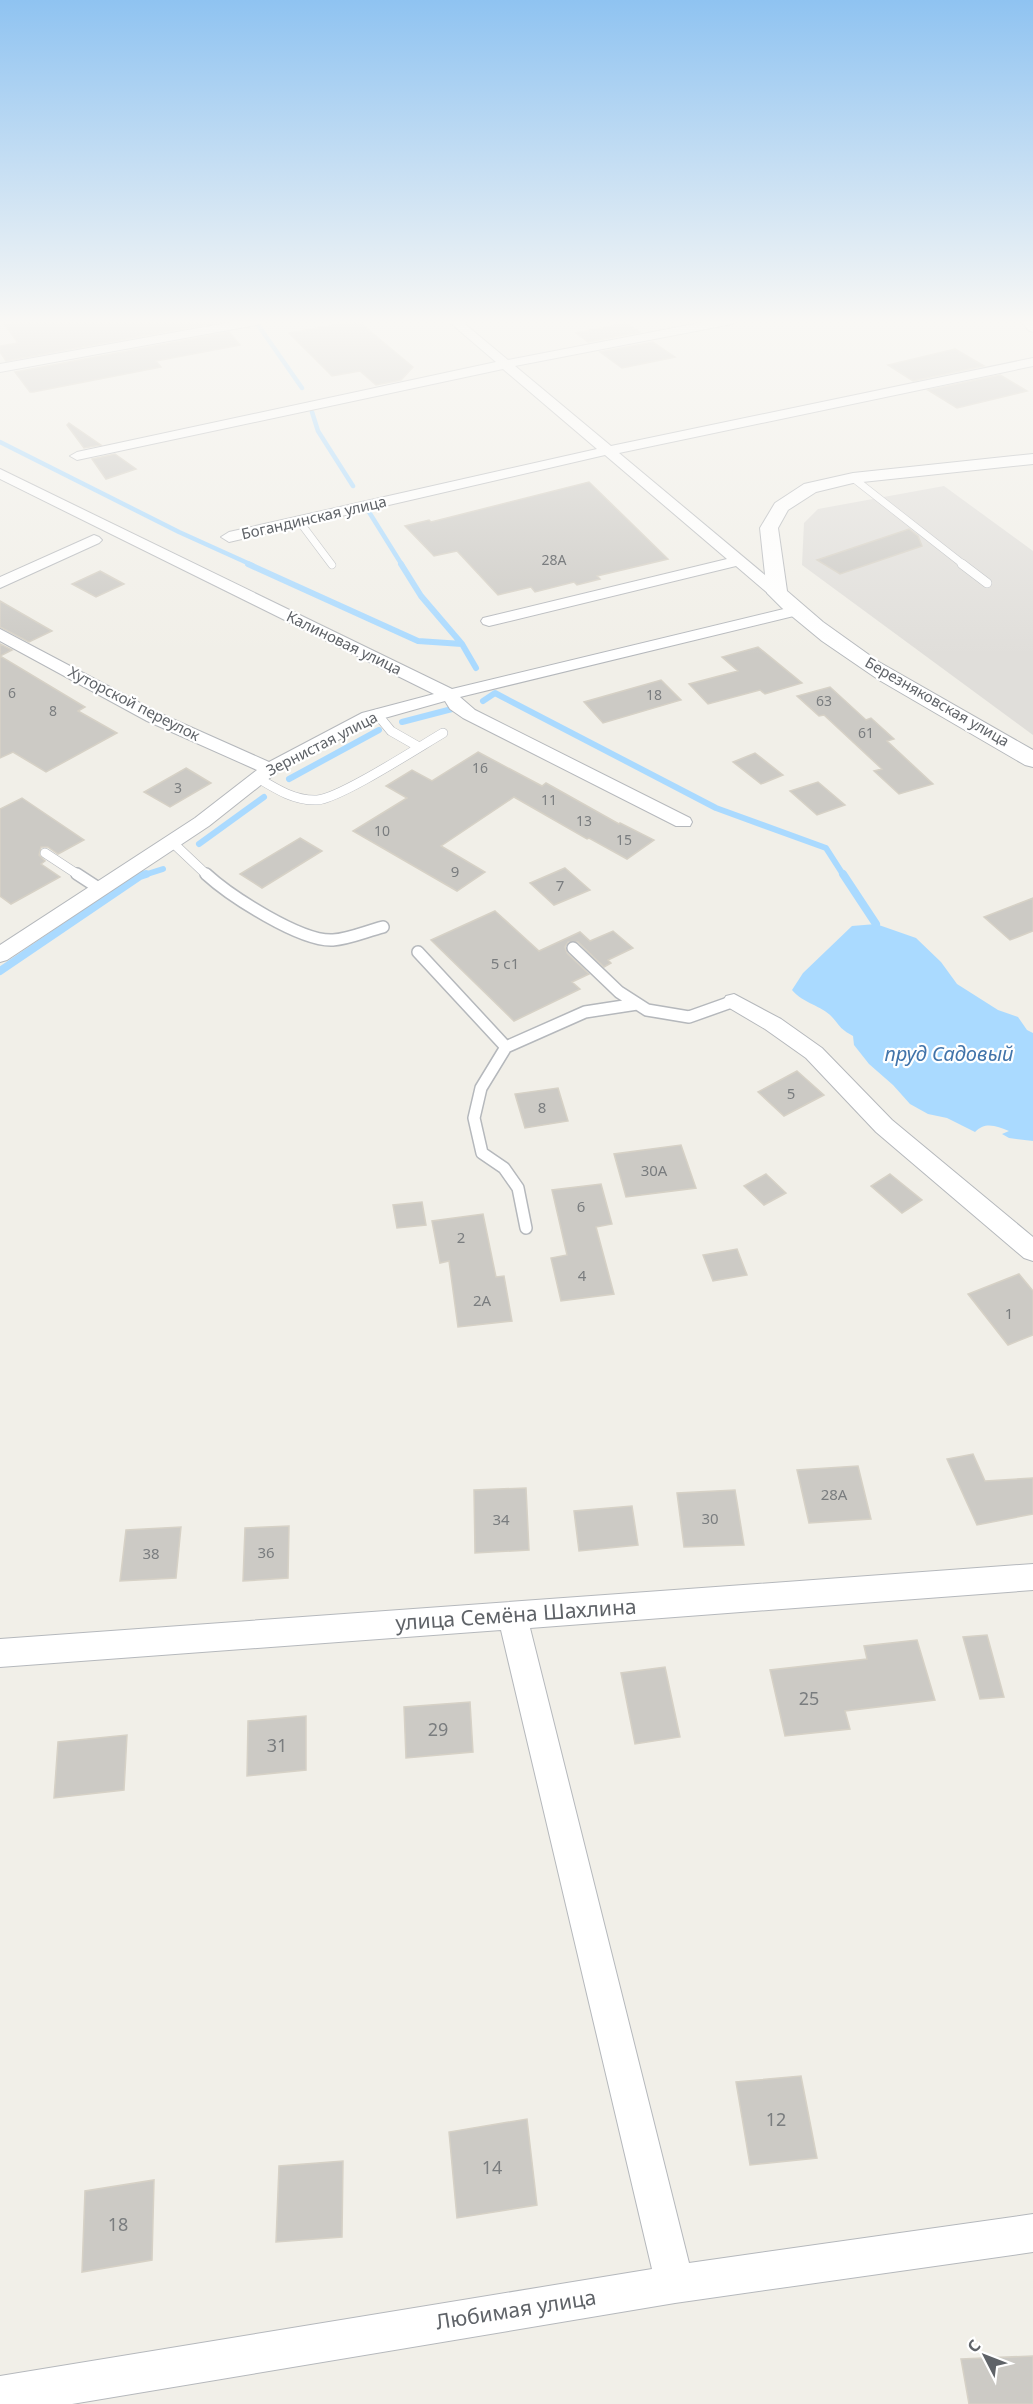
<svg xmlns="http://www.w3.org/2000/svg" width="1033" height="2404" font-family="'Noto Sans',sans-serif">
  <rect width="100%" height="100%" fill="#f1efe8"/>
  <path fill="#e0deda" d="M944,486l89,65v184l-231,-170 2,-42 14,-14z"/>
  <path fill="#aadaff" d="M876,924l40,14 25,24 16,22 41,26 20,7 9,13 6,3v108l-24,-3 -7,-4 7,-3c-12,-5 -24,-10 -34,1l-28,-14 -19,-4 -18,-10 -17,-19 -24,-21 -15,-19 -1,-9c-14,-8 -12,-9 -21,-19 -11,-12 -28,-13 -40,-27l11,-17 49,-47z"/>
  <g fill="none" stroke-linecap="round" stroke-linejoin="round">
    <path stroke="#aadaff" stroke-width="4.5" d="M258,325l44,63
      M312,412l6,19 35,55
      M0,442l179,90 73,33
      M369,512l33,53"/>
    <path stroke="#aadaff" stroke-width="6" d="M248,564l170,77 44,3 14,24
      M401,564l20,32 41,48
      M483,701l12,-8 221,115 110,40 18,28
      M402,722l50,-13
      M289,779l90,-49
      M199,844l65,-47
      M141,876l22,-7"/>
    <path stroke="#aadaff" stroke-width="8" d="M843,874l33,50
      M0,971l140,-95 6,-2"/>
  </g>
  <path fill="#cccac5" stroke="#d6d1c6" stroke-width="1.5" d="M36,320h181l2,2 -213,39 -6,-9v-6l18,-3 -13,-18z
    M358,321l55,46 -12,13 -25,5 -16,-14 -28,5 -43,-43z
    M626,323l14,9 -52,10 -12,-9z
    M229,332l11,13 -84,16 5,6 -128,25h-3l-15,-20z
    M653,342l22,15 -53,11 -22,-16z
    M955,349l29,17 -71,15 -25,-16z
    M1000,375l27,16 -70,17 -29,-18z
    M69,423l32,22 -17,3 -17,-23z
    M115,454l21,15 -30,10 -14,-20z
    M589,482l79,77 -71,17 3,3 -23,6 -3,-3 -39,10 -4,-5 -33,8 -41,-44 -23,5 -29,-30 24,-6 2,2z
    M909,529l9,7 4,10 -82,28 -23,-14z
    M100,571l24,13 -28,13 -24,-13z
    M0,601l52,30 -23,11 -29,-15z
    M0,644l12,6 -12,6 85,51 -7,4 39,22 -71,39 -33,-20 -13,6z
    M758,647l44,36 -37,11 -5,-4 -52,14 -19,-20 49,-13 -16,-14z
    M661,680l20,20 -78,23 -19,-21z
    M830,687l36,33 5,-2 23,21 -7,2 46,43 -34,10 -25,-23 8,-2 -58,-54 -5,1 -22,-20z
    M478,752l64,34 4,-3 73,41 1,-1 34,17 -27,19 -38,-21 -2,1 -73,-42 -73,49 44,26 -28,19 -104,-60 54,-33 -21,-12 26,-16 20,11z
    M755,753l28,22 -22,9 -28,-22z
    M186,768l25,15 -41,24 -26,-15z
    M818,782l27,23 -28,10 -27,-24z
    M22,798l62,42 -26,14 -10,-7h-7l-2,8 6,6 -4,3 19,13 -49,27 -11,-8v-87z
    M300,838l22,13 -60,37 -22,-14z
    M565,868l25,22 -36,15 -24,-22z
    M1033,898v33l-23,9 -26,-23z
    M495,911l44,40 41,-19 10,9 23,-10 20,17 -25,12 3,3 -7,4 -26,-25h-10l-3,5 2,6 22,21 -17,8 8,7 -66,32 -83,-81z
    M797,1071l27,24 -40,21 -26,-24z
    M558,1088l10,33 -43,7 -10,-34z
    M681,1145l15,43 -70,9 -12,-43z
    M766,1174l20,19 -22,12 -20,-19z
    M890,1174l32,26 -20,13 -31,-27z
    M601,1184l11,40 -16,3 18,67 -53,7 -10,-43 16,-3 -15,-65z
    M422,1202l4,23 -29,3 -4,-23z
    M483,1214l13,63 8,-1 8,45 -54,6 -9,-66 -9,2 -8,-42z
    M737,1249l10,26 -34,6 -10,-26z
    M1019,1274l14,17v44l-25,10 -40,-51z
    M973,1454l12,27 48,-3v36l-56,11 -30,-66z
    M858,1466l13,53 -62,4 -12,-53z
    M526,1488l3,62 -54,3 -1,-63z
    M735,1490l9,55 -60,2 -7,-54z
    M632,1506l6,39 -59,6 -5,-40z
    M289,1526l-1,52 -45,3 2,-53z
    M181,1527l-5,51 -56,3 6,-51z
    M987,1635l17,62 -24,2 -17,-62z
    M917,1640l18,60 -90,11 5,18 -65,7 -15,-66 97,-11 -3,-13z
    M665,1667l15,70 -45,7 -14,-71z
    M470,1702l3,50 -67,6 -2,-51z
    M306,1716v54l-59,6 1,-55z
    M127,1735l-3,55 -70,8 4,-56z
    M801,2076l16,82 -67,7 -14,-83z
    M527,2119l10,86 -80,13 -8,-86z
    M343,2161l-1,76 -66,5 3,-76z
    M154,2180l-2,80 -70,12 3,-81z
    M1033,2356v48h-64l-8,-45z"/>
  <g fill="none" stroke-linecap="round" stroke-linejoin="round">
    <defs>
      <path id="service-far2" d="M853,478l111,87
        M299,521l33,44"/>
      <path id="service-far1" d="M962,564l25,19
        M377,714l14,17 28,16
        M258,778c18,11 37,23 59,22 22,-1 102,-53 126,-67
        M172,842l36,34
        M45,853l35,23"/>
      <path id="service" d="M77,874l23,15
        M206,874c24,22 95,68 127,66 16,-1 34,-9 50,-13
        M573,948l46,44 28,18 42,7 45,-16
        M418,952l88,95 79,-35 52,-8
        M506,1047l-25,41 -7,30 8,35 22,15 14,20 8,40"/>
      <path id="minor" d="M243,320h24l-6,4 -261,48v-8z
        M447,320h13l48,40 207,-40h23l-6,4 -217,42 96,80 422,-88v8l-414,87 164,137 2,3 -2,3h-12l-35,-30 -247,60 -6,-2 -2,-3 2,-3 244,-59 -122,-104 -376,87 -8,-5 8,-5 368,-83 -94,-80 -426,91 -7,-4 7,-4 419,-90z
        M0,469l452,220 344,-83 8,5 -2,3 -342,83 15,13 215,108 2,4 -2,4h-14l-213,-108 -13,-9 -5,-8 -71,20 -98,52 -67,53 -202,134 -7,2v-17l195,-127 62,-48 -110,-49 -147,-80v-12l159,84 110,49 93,-49 72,-19 -434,-215z
        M94,535l5,2 3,3 -3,3 -99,45v-11z
        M734,994l47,25 41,29 70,72 141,117v24l-9,-3 -148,-126 -70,-74 -41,-29 -39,-23 -3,-5 3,-5z
        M1033,1564v26l-503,38 159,635 344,-49v38l-358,51 -603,101h-72v-28l652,-107 -151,-639 -501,37v-28z"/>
      <path id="tertiary" d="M1021,320h12v12l-5,-2z
        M1033,454v10l-180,19 -37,9 -28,18 -10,18 9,63 36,31 56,40 154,88v17l-8,-2 -146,-85 -57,-39 -40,-33 -15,-15 -7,-65 15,-25 29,-19 49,-11z"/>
    </defs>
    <use href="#service-far2" stroke="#b5b8bc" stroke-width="8"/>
    <use href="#service-far1" stroke="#b5b8bc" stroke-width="10"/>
    <use href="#service" stroke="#b5b8bc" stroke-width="14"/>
    <use href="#minor" stroke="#b5b8bc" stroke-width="2"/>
    <use href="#tertiary" stroke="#b5b8bc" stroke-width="2"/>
    <use href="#service-far2" stroke="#fff" stroke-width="7"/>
    <use href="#service-far1" stroke="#fff" stroke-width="9"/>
    <use href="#service" stroke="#fff" stroke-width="11"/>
    <use href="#minor" fill="#fff" fill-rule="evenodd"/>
    <use href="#tertiary" fill="#fff" fill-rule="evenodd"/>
  </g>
  <linearGradient id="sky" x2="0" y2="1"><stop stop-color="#8fc3f1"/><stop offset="0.49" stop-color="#f9f8f5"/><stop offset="1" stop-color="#f9f8f5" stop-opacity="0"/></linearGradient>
  <rect width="1033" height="656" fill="url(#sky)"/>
  <g text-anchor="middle" stroke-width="4.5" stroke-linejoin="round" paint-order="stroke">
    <g font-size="14" fill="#7a7d7f">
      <text x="554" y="565">28А</text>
      <text x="12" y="698">6</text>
      <text x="654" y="700">18</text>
      <text x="824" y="706">63</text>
      <text x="53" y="716">8</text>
      <text x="866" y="738">61</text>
      <text x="480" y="773">16</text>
      <text x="178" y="793">3</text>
      <text x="549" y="805">11</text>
      <text x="584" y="826">13</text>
      <text x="382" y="836">10</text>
      <text x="624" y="845">15</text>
    </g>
    <g font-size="15" fill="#5f6368" stroke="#fff">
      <text transform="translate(314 518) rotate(-13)" y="5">Богандинская улица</text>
      <text transform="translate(344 643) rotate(26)" y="5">Калиновая улица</text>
      <text transform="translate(937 702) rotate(30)" y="5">Березняковская улица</text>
      <text transform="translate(134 704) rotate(27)" y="5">Хуторской переулок</text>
      <text transform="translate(322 744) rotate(-27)" y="5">Зернистая улица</text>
    </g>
    <g font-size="15" fill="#7a7d7f">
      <text x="455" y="877">9</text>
      <text x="560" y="891">7</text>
      <text x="505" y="969">5 с1</text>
      <text x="791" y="1099">5</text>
      <text x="542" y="1113">8</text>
      <text x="654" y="1176">30А</text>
      <text x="581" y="1212">6</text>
      <text x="461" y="1243">2</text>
      <text x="582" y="1281">4</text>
      <text x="482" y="1306">2А</text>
      <text x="1009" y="1319">1</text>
      <text x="834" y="1500">28А</text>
      <text x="710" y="1524">30</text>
      <text x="501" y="1525">34</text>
      <text x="266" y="1558">36</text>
      <text x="151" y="1559">38</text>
    </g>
    <g font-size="18" fill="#7a7d7f">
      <text x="809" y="1705">25</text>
      <text x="438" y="1736">29</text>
      <text x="277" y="1752">31</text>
      <text x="776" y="2126">12</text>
      <text x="492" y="2174">14</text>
      <text x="118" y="2231">18</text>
    </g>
    <g font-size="20" font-style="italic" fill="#4174aa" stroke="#fff">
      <text x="949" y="1061">пруд Садовый</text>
    </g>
    <g font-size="21" fill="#5f6368" stroke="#fff">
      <text transform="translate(516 1615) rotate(-4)" y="7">улица Семёна Шахлина</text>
      <text transform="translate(516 2310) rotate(-9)" y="7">Любимая улица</text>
    </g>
  </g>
  <g transform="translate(985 2356) rotate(312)" stroke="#ffffff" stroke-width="4.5" paint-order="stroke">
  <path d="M0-4.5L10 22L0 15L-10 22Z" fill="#5f6368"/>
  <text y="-9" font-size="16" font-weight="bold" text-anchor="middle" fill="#5f6368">С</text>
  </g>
</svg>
